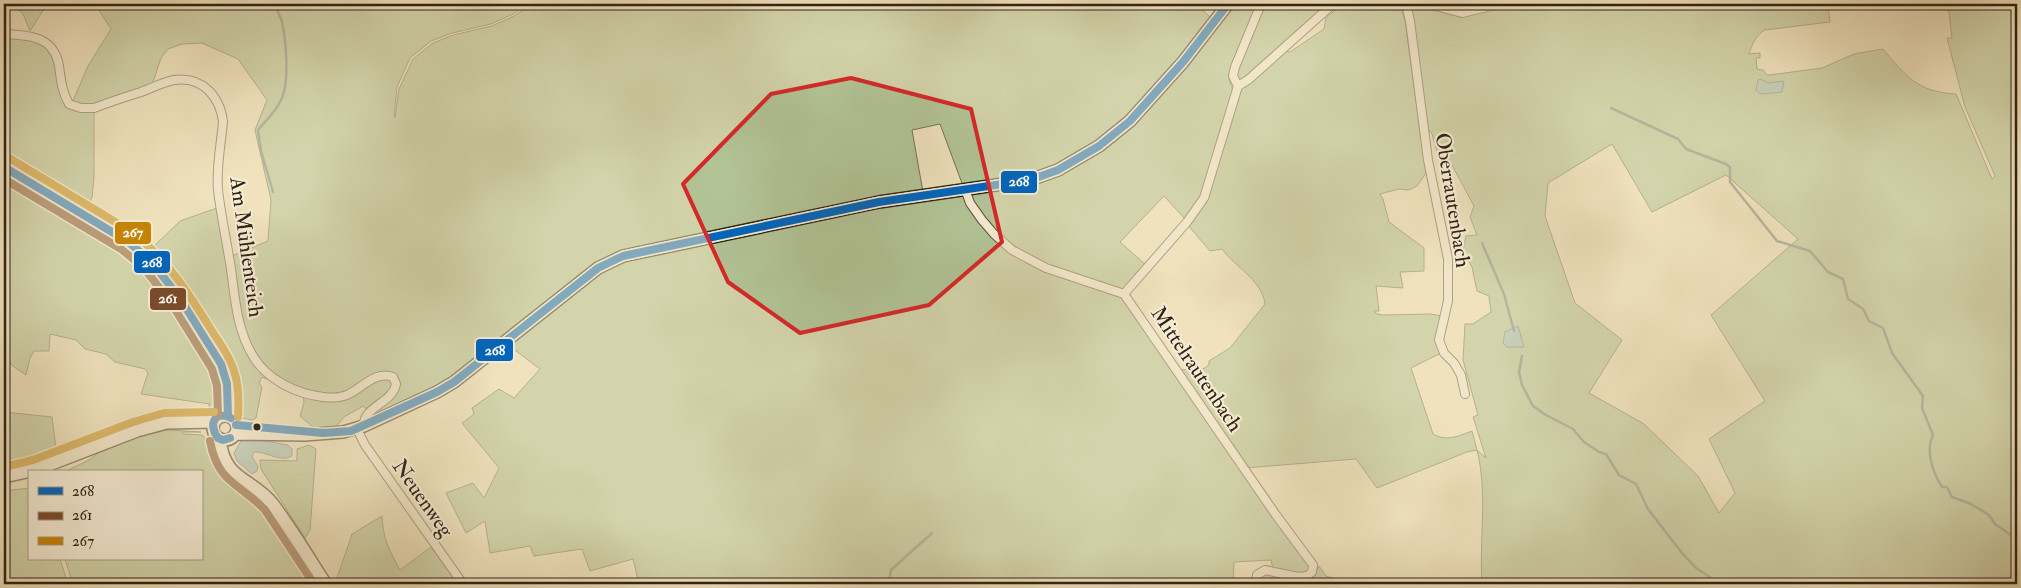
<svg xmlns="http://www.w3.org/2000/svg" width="2021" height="588" font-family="'IM FELL Double Pica',serif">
  <rect width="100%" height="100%" fill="#efe2bd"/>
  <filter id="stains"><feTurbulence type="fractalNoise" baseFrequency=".004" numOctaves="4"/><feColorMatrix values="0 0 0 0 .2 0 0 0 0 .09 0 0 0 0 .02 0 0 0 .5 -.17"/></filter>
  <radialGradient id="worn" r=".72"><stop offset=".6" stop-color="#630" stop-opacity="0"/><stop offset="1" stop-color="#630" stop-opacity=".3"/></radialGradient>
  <path fill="#b2c496" stroke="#727456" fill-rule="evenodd" d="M12,4h35l-17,27 -7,-17z
    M95,4h434l-16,10 -22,10 -39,9 -21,8 -21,17 -13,29 -3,30 1,1 4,-29 14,-30 20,-16 20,-8 39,-9 22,-10 19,-12h663l14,13 11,-13h3l-41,52 -58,66 -69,46 -33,9 -60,9 -23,-62 -28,6 11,62 38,3 51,57 109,44 4,5 185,267c-6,12 -25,3 -37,1l-2,-9 -37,2 -1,22h-594l-6,-25 -43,12 -8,-22 -48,7 -4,-10 -40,7 -5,-32 -19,12 -20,-40 27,-10 11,15 15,-30 -37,-45 12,-9 -2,-6 27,-19 15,9 26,-29 -33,-25 -59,38 -78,38 -2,-10 -5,-4 -19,11 -10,12 -20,-1 -14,-12 4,-13 -1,-9 -41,-17 -3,6 3,4 -6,31 -4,2 -10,-2 -10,-13 -4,-35 -41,-70 -24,-37 -12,-14 29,-28 37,-13 15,93 6,-10 -6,-35 36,-15 3,-41 -16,-70 12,-30 -29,-41 -36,-16 -20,1 -14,5 -7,9 -9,27c-23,8 -57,25 -80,18l16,-37 23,-37z
    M1232,4h26l-28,71 -1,5 4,10 -31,107 -16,23 -22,-24 -44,46 27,24 -21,22 -6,1c-32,-9 -66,-18 -95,-33 -23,-12 -46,-39 -56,-63l122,-36z
    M1263,4h66l-88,76 -4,-2 -1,-4z
    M1343,4h57l5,17 21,152 -9,13 -8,4 -10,-1 -19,5 3,5 6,23 35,26v23l-24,1 3,16 -27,-2 3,25h-5l3,3 6,1 47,-1 13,2 -2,37 -30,15 22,66c14,8 25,2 39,-3l5,19 9,8 -13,-41 5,-2 -15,-55 2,-36h8l18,-12 -2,-16 -12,-5 -5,-24 -9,-16 3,-15 11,-1 -7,-18 4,-11 -29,-54 -7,3 -6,-21 -7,-9 -17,-121h15l17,6 -6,-6h394l2,18 -65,8c-9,5 -13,14 -16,24l11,-1v5h-4l1,11 6,1 4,5h3l52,-7 32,-14 29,-5c23,27 34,43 73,45l36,85 3,-3 -30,-69 -18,-69h5l-4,-34h69v580h-535c-3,-44 6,-90 -5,-134l-10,2 -90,36 -21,-29 -111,9 -67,-98 25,-1 6,-4v-4l21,-13 35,-44c-3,-24 -30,-37 -43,-55l-12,2 -23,-27 11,-14 40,-115 3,-5 43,-40 6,2 34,-23 2,-11zM1612,144l40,68 74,-37 72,64 -87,76 54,86 -56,38 26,54 -16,20 -21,-37 -54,-52 -55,-31 33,-53 -47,-37 -30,-87 3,-33z
    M4,36c14,2 29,1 41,10 19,15 7,51 26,63 6,4 17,2 23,1v67l-2,21 -2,2 6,9 -7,13c19,12 42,24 56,41 19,21 35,45 51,68 7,12 16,23 21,36 2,9 2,19 2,27 -1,20 -7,24 -26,24l14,-9 3,-5 -69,-10 7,-21 -3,-4 -30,-7 -9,-8 -21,-5 -9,-9 -26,-6 -1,17h-15l-4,7 -4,17 -12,-8 -10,-10z
    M4,412l48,5 5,40 -44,13 -3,-14 -6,-7z
    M168,430l33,2h-19l2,2 18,1 11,11 4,17 13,23c9,5 19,6 28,13 16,10 20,25 28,40 9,16 20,30 30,45h-243l-8,-25h136v-87h-137l25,-12 21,-16 42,-12z
    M309,445l7,4 -6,81 -5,8 -44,-69 -1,-9 37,1v-12z
    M29,488v71h31l8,25h-64v-93z
    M382,516c1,23 7,34 18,54l31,-23 27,37h-123l17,-50z
    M1319,566l7,10 26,8h-77l-4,-2 -13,-1 6,-8 47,4 5,-4z"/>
  <path fill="#9bbcb8" stroke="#717f77" d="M1761,79l7,4 16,-2 -2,11 -18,2 -5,-1 -3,-3 2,-10z
    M1518,326l6,21h-17l-4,-4 2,-11z
    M254,439l34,6 4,4v7c-12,7 -26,-5 -38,-4l-2,5 6,9 -1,5 -5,3 -15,-13 -3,-8 7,-12z"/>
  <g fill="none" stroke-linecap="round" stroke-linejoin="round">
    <path stroke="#717f77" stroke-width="2.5" d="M1611,108l67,31 8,10 40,15 4,3v15l47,59 33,10 18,21 15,7 5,20 15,10 6,12 14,7 9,25 31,43 -1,12 11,27c-8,16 0,38 9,52h5l5,10 19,7 18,11 6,9 16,11 6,12
      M273,192l-12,-41 -3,-21c9,-11 21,-22 25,-35 6,-17 3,-55 -1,-73 -2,-6 -5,-12 -7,-18
      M1482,243l22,51 10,37
      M1522,356l-3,16 3,13 11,21 13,9 27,14 11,13 15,10 7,2 13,21 17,9 12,25 34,44 14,15 14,9 4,7
      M884,584l5,-3 2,-11 41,-37"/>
    <defs>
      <path id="street" d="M1406,4l4,17 18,139 20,99v42l-9,39 5,13 10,10 7,12 4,19
        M1428,4l34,9 37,-9
        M4,34c25,1 50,2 55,32 2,14 3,26 10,38l12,4h13c16,-6 31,-11 47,-16 11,-4 22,-10 33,-12 28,-4 46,16 49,42 -2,22 -7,46 -5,68 3,26 9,53 13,79 4,30 6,61 22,87 14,24 44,38 70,41 8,1 18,1 26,-3 13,-6 27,-24 44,-17l3,7c-3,19 -34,23 -32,42
        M1238,86l10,-6 85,-76
        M1238,86l-5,-10 2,-9 26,-63
        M965,189l5,14 12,17 12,14 18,16 34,18 78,26 152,221 37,50 -1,7 -5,4 -9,1 -33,-7 -8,5 -1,9
        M1124,294l63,-72 17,-24 34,-112
        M357,429l8,16 98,139"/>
      <path id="secondary" d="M4,167l123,74c35,25 55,60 77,96 7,11 17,24 21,37 4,13 4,29 3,42
        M213 428a12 12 0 1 1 24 0a12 12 0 1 1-24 0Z
        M235,434l70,1 38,-3 21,-6 73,-34 17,-10 144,-114 25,-12 256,-54 151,-22 28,-10 41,-24 31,-25 53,-59 45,-58
        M220,439c4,42 32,38 53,65 19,25 36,54 53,80
        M4,477l32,-7 101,-39 30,-8 47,-1"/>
    </defs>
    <use href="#street" stroke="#60533f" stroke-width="10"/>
    <use href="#secondary" stroke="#312315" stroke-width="14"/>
    <use href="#street" stroke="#f5ecd4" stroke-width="8"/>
    <use href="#secondary" stroke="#f5ecd4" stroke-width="11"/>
    <defs>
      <path id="bus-1" d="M4,167l123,74 24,20 28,36 42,67 6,20 1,32
        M236,425l87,8 28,-2 86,-39 17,-10 144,-114 25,-12 256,-54 151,-22 28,-10 41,-24 31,-25 53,-59 45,-58
        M230,438l-7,2 -5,-2c-10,-13 -4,-28 13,-20"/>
      <path id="bus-2" d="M4,179l117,70 23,19 27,35 41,66 5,17 1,29
        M210,441c8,43 29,41 55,69l49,74"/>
      <path id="bus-3" d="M9,158l123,74c35,27 57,62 80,99 8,13 18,25 22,40 5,14 5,30 4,46
        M4,467l29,-7 100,-38 31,-9 50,-1"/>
    </defs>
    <use href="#bus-1" stroke="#f5ecd4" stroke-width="11"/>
    <use href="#bus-2" stroke="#f5ecd4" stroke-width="11"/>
    <use href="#bus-3" stroke="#f5ecd4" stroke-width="11"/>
    <use href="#bus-1" stroke="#0065bd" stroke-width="8"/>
    <use href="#bus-2" stroke="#7a4b2a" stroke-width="8"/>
    <use href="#bus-3" stroke="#c68505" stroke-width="8"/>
  </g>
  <path d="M0 0H2021V588H0ZM851,78l120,31 31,133 -73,63 -129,28 -72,-51 -45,-98 88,-90z" fill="#efe2bd" fill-opacity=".55" fill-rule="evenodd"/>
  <path fill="none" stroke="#d62828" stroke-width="4" stroke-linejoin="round" d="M851,78l120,31 31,133 -73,63 -129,28 -72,-51 -45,-98 88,-90z"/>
  <circle fill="#312315" stroke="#f5ecd4" stroke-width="2" cx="257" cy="427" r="4.5"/>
  <g text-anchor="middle" stroke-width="4.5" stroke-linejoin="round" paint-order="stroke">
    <g font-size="21" fill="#312315" stroke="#f5ecd4">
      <text transform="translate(1453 200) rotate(81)" y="7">Oberrautenbach</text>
      <text transform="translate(247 247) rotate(82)" y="7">Am Mühlenteich</text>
      <text transform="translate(1197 369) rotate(56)" y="7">Mittelrautenbach</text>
      <text transform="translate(423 498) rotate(55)" y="7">Neuenweg</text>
    </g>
  </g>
  <g stroke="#f5ecd4" stroke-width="2">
    <rect x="1000" y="170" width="38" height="24" rx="5" fill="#0065bd"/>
    <rect x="114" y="221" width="38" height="24" rx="5" fill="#c68505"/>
    <rect x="133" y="250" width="38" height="24" rx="5" fill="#0065bd"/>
    <rect x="149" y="287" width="38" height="24" rx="5" fill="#7a4b2a"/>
    <rect x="475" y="338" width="39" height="24" rx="5" fill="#0065bd"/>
  </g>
  <g font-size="14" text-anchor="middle" font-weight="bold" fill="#fff">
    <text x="1019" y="186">268</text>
    <text x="133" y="237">267</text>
    <text x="152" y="267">268</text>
    <text x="168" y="303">261</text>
    <text x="495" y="355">268</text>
  </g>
  <rect width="2021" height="588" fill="none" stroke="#efe2bd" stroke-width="20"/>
  <rect x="5" y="5" width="2011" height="578" fill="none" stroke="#312315" stroke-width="2.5"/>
  <rect x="10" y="10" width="2001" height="568" fill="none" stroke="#312315"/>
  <rect x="28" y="470" width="175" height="90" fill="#f5ecd4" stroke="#a79c88"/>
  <rect x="38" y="487" width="25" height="8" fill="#0065bd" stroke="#a79c88"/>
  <text x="72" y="496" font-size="15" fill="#312315">268</text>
  <rect x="38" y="512" width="25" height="8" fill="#7a4b2a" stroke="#a79c88"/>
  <text x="72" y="520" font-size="15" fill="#312315">261</text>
  <rect x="38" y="537" width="25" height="8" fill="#c68505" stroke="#a79c88"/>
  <text x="72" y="546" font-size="15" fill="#312315">267</text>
  <rect width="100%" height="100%" filter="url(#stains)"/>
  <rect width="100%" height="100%" fill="url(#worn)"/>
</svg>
